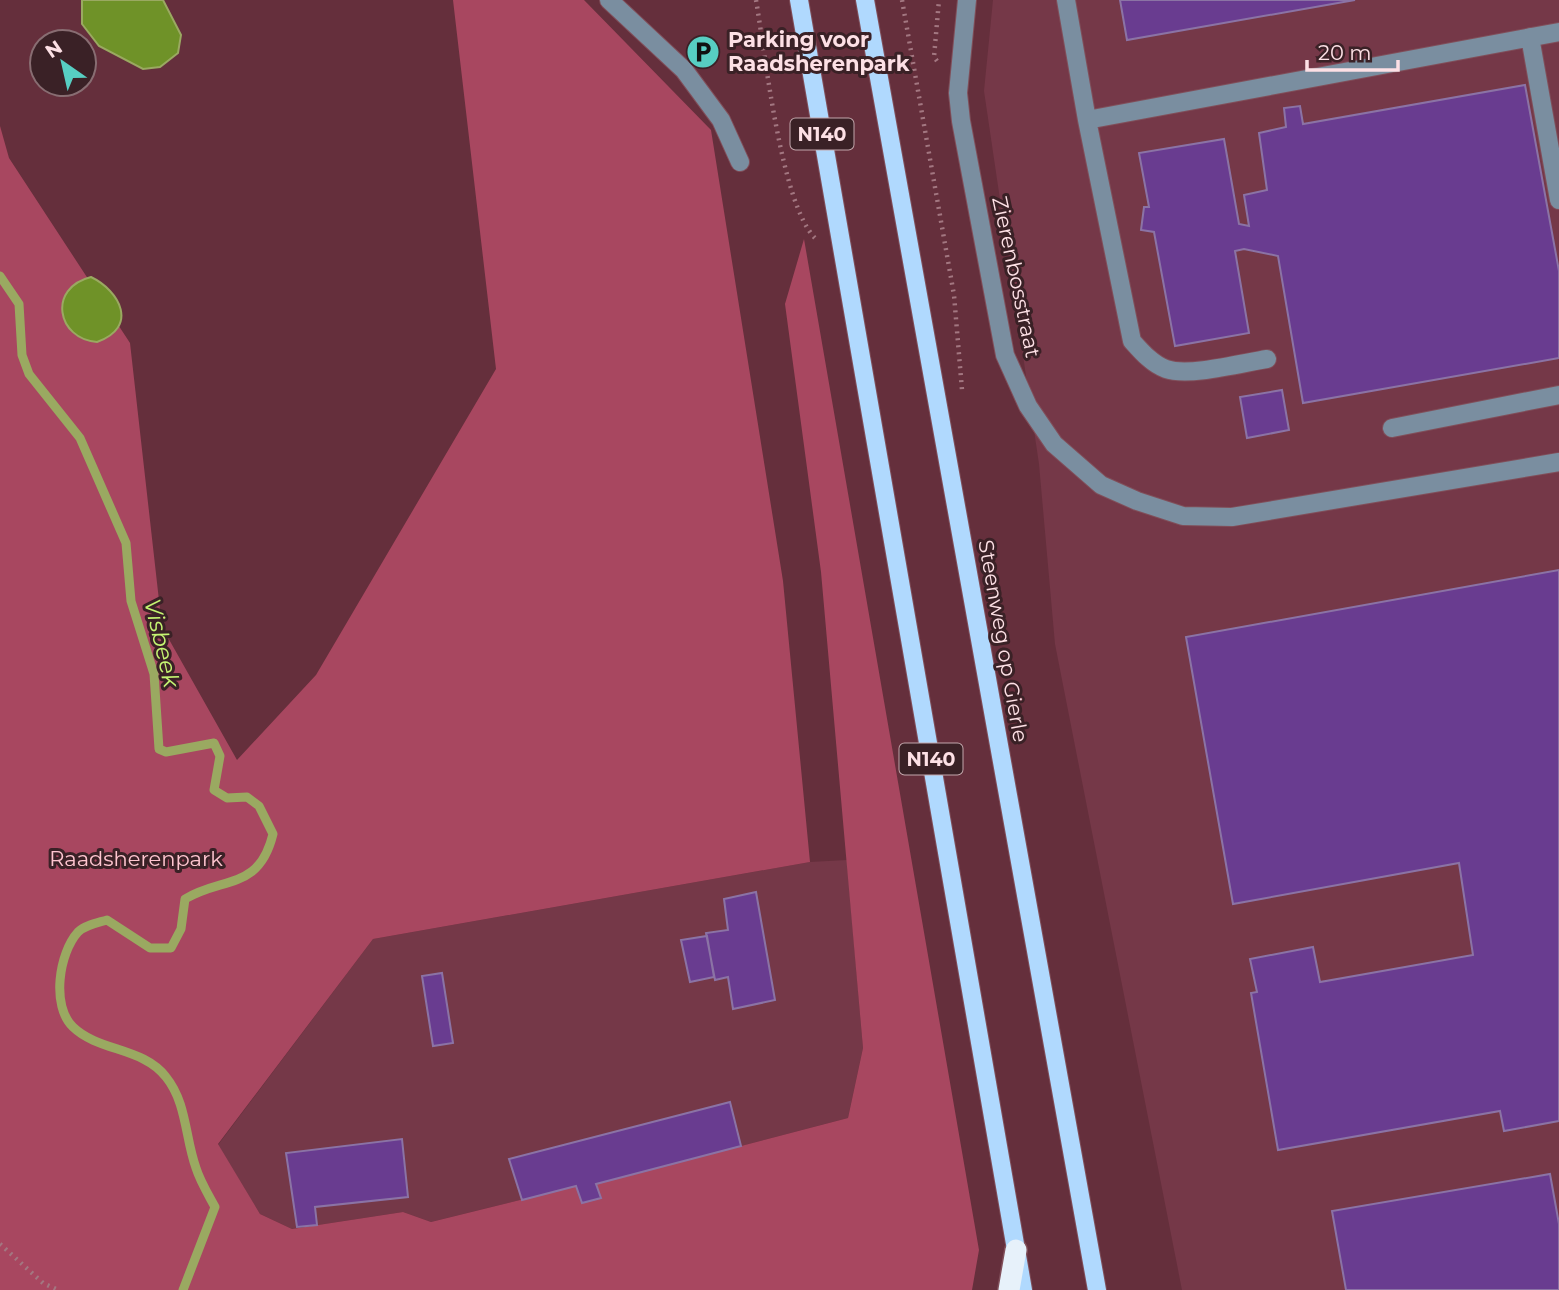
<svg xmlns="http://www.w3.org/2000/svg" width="1559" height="1290" font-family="Montserrat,sans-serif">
  <rect width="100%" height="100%" fill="#652f3c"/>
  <path fill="#753848" d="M993,0h566v1290h-377l-127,-646 -16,-180 -55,-373z
    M847,860l16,188 -15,70 -251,66 4,14 -19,5 -6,-17 -145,36 -28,-10 -111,17 -32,-15 -42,-69 155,-206 437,-77z"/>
  <path fill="#a84760" d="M453,0h131l127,130 72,451 27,281 -437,77 -155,205 42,70 32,15 111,-17 28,10 145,-36 24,12 -4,-14 252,-66 15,-70 -42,-476 -36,-268 19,-65 175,1011 -7,40h-972v-1164l9,32 121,185 32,284 75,133 79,-85 180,-306z"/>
  <path fill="#6f9228" stroke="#9aa961" stroke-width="2" d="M82,0h81l18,35 -3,18 -18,14 -17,2 -44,-23 -17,-22z
    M91,277c29,14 48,50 6,65 -40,-3 -50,-54 -6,-65z"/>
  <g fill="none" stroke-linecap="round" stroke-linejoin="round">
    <path stroke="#9aa961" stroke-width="9" d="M0,276l19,28 3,51 7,19 51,64 46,105 5,58 23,73 5,75 7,3 48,-9 6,13 -6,34 13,8 20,-1 12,9 14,28c-14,57 -50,42 -88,65l-4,30 -10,19h-21l-43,-28c-10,3 -22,5 -29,12 -19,21 -27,74 -5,95 26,25 70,20 93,50 21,26 19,61 30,91 4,13 12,26 19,39l-32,83"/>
  </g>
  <path fill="#693c90" stroke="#8b73a5" stroke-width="2" d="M1120,0h235l-228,40z
    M1525,85l34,186v87l-256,45 -25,-147 -34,-7 -9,2 14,82 -74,13 -21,-114 -13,-2 3,-23h5l-10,-54 85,-14 15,85 10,2 -5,-31 23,-5 -8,-57 27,-6 -2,-19 16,-2 3,18z
    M1282,390l7,40 -42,8 -7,-41z
    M1559,570v551l-55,10 -4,-20 -222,39 -27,-157 6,-1 -7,-33 63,-12 7,35 153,-27 -14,-92 -226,41 -47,-267z
    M756,892l19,108 -42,9 -5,-32 -13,3 -9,-47 22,-3 -4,-31z
    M707,936l7,41 -24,5 -9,-42z
    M442,973l11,70 -20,3 -11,-70z
    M730,1102l11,44 -145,38 5,14 -19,5 -6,-17 -54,14 -13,-41z
    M402,1139l6,58 -93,10 2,18 -20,2 -11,-74z
    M1550,1174l9,50v66h-213l-14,-79z"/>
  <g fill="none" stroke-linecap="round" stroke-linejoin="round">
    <defs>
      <path id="minor" d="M609,0l75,70 37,50 19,42
        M967,0l-9,93 3,28 44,234 23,51 26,38 47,41 36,16 46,15 49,1 327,-55
        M1066,0l21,120 472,-88
        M1530,37l29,163
        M1087,120l45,221c9,10 20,23 34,28 23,8 76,-6 101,-10
        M1392,428l167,-33"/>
      <path id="major" d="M799,0l224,1290
        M865,0l232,1290"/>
      <path id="highway" d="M1009,1290l7,-40"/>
    </defs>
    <use href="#minor" stroke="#804f5a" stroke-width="20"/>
    <use href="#major" stroke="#804f5a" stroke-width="20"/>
    <use href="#highway" stroke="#804f5a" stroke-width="24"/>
    <path stroke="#a37781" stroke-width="4.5" stroke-dasharray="2 5" stroke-linecap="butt" d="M756,0c9,52 25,204 59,238
      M902,0l52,295 8,95
      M937,61l-3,-4 5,-57
      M0,1244l43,39 15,7"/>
    <use href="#minor" stroke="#7a8ea0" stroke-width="18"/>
    <use href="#major" stroke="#b0d9fe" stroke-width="18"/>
    <use href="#highway" stroke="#e7f1fa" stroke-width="21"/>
  </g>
  <defs>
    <symbol id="parking-disc" viewBox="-11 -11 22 22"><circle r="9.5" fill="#57cec2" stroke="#3a2126"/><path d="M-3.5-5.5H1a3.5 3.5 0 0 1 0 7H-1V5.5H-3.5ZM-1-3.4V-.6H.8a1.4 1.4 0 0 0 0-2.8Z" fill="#111"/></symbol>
  </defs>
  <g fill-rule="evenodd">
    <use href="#parking-disc" x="684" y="33" width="38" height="38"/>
  </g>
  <g text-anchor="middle" stroke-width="6" stroke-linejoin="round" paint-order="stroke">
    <g fill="#3a2126" stroke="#c2a7ac" stroke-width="2">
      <rect x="790.5" y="118.5" width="63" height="31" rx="5"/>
      <rect x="899.5" y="743.5" width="63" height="31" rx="5"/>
    </g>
    <g font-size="19" font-weight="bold" fill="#fde0e5">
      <text x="822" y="141">N140</text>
      <text x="931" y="766">N140</text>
    </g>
    <g font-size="21" font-weight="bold" fill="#fde0e5" stroke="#3a2126" text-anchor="start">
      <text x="728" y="47">Parking voor<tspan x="728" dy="24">Raadsherenpark</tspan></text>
    </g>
    <g font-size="21" fill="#fde0e5" stroke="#3a2126">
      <text transform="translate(1016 277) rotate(78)" y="7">Zierenbosstraat</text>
      <text transform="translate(1003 641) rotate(80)" y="7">Steenweg op Gierle</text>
    </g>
    <g font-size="21" fill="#ffc5d0" stroke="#3a2126">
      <text x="136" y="866">Raadsherenpark</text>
    </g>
    <g font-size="23" font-style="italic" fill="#c5f572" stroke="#3a2126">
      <text transform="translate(162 643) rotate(77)" y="8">Visbeek</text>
    </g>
  </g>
  <g transform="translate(63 63) rotate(326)"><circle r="33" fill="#3a2126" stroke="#886d72" stroke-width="2"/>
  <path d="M0-5L12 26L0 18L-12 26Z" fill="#57cec2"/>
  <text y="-10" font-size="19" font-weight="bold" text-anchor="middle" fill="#fde0e5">N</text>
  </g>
  <path d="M1307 60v10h91v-10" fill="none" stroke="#fde0e5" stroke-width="3.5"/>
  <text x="1318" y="60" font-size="21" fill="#fde0e5" stroke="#3a2126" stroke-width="5" paint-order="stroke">20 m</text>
</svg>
